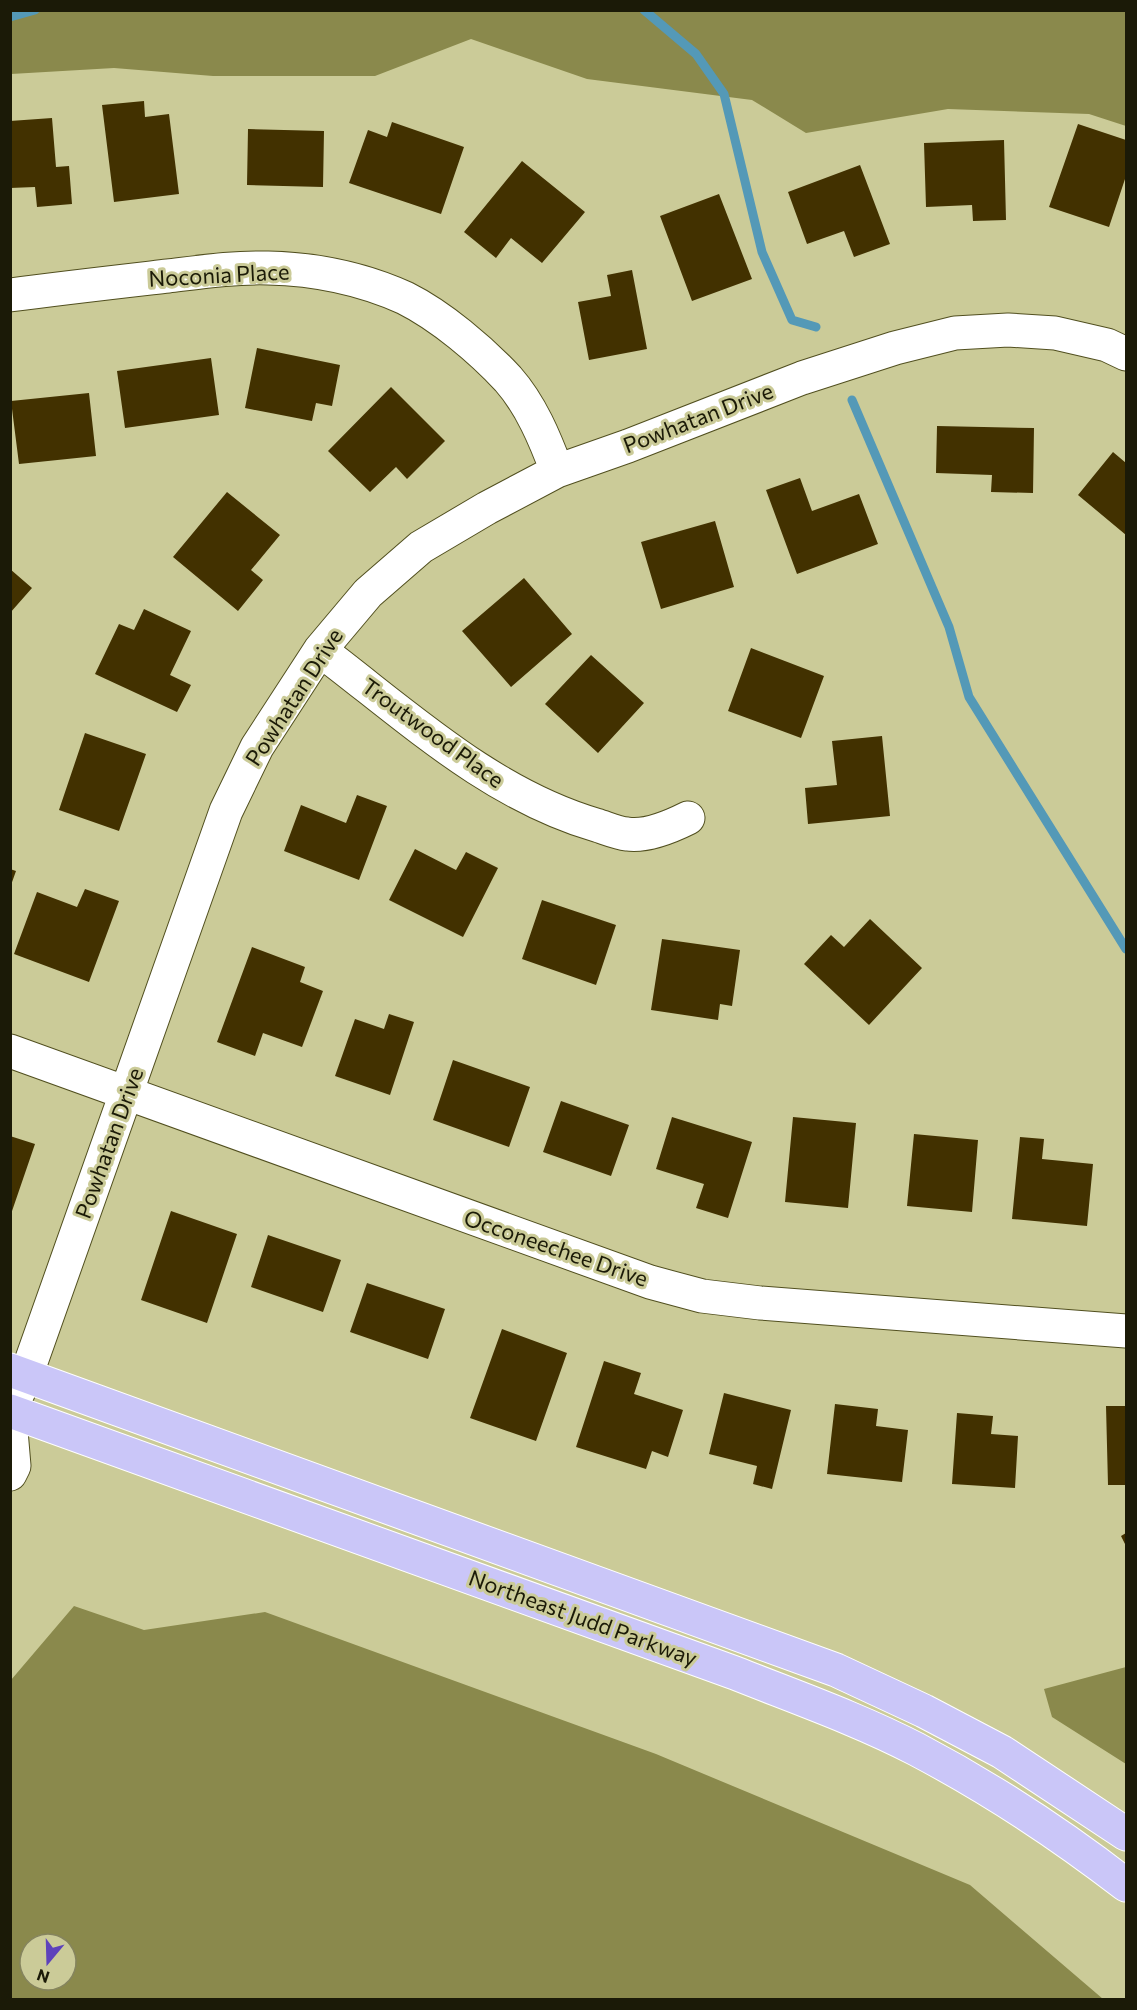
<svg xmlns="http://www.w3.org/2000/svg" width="1137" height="2010" font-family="Commissioner,sans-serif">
  <rect width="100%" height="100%" fill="#cbcb98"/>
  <path fill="#8a894c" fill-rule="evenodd" d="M11,10l1115,1v115l-37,-12 -141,-5 -142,24 -54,-33 -165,-21 -116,-40 -96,37h-162l-99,-8 -103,6z
    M74,1606l70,24 121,-18 391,142 314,131 133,114h-1092v-319zM30,1944h36v36h-36z
    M1126,1667v97l-74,-47 -8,-28z"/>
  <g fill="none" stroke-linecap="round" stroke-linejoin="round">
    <path stroke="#5499b7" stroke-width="9" d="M644,10l52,44 28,40 38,158 30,68 24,7
      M10,17l25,-7
      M852,400l97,227 20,70 157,252"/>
  </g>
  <path fill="#423100" d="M144,101l1,16 24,-3 10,80 -65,8 -12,-97z
    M52,118l4,49 13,-1 3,38 -35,3 -2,-20 -25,1v-67z
    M392,122l72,25 -23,67 -92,-31 19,-53 19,7z
    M1078,124l48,16v36l-17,51 -60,-20z
    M248,129l76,2 -1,56 -76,-2z
    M1004,140l2,80 -33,1 -1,-16 -46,2 -2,-64z
    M522,161l63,51 -43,51 -31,-25 -15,20 -32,-26z
    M860,165l30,79 -36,13 -10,-26 -37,13 -19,-52z
    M719,194l33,85 -60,22 -32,-85z
    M632,270l15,79 -58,11 -11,-58 33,-6 -4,-21z
    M257,348l83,17 -8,41 -16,-3 -4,18 -67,-13z
    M211,358l8,57 -94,13 -8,-57z
    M391,387l54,54 -38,38 -11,-12 -26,25 -42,-41z
    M89,393l7,63 -77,8 -8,-63z
    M937,426l97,2 -1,65 -42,-1 1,-17 -56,-2z
    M1113,452l13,11v72l-48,-40z
    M800,478l12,33 47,-17 19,50 -81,30 -31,-84z
    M227,492l53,43 -29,35 12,10 -25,31 -65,-54z
    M715,521l19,66 -73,22 -20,-67z
    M10,569l22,19 -22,25z
    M524,578l48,56 -61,53 -49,-56z
    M144,609l47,22 -21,44 21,10 -14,27 -82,-38 24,-50 15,6z
    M751,648l73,28 -23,62 -73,-27z
    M591,655l53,48 -46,50 -53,-49z
    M85,733l61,21 -27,77 -60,-21z
    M882,736l8,80 -82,8 -3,-36 32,-3 -5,-44z
    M357,795l30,11 -28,74 -75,-29 17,-46 45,18z
    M415,849l41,21 10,-18 32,16 -35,69 -74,-37z
    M10,869l6,2 -5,14h-1z
    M85,889l34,12 -30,81 -75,-28 23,-62 40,15z
    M542,900l74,25 -20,60 -74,-26z
    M870,919l52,49 -53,57 -65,-61 27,-29 13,12z
    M662,939l78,11 -8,56 -12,-2 -2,16 -67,-10z
    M252,947l53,20 -5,15 23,9 -21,56 -39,-14 -8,23 -38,-14z
    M389,1014l25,8 -24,73 -55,-19 20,-57 29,10z
    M453,1060l77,27 -21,60 -76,-27z
    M561,1101l68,24 -18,51 -68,-24z
    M672,1117l80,25 -24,76 -32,-10 8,-24 -48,-15z
    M793,1117l63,6 -8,85 -63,-6z
    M914,1134l64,6 -6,72 -65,-6z
    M10,1136l25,8 -24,70h-1z
    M1020,1137l24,2 -2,20 51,5 -6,62 -75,-7z
    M171,1211l66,23 -30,89 -66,-23z
    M268,1235l73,25 -18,52 -72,-25z
    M367,1283l78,26 -17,50 -78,-27z
    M502,1329l65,24 -31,88 -66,-23z
    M604,1361l37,12 -7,21 49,16 -15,47 -16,-6 -6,18 -70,-22z
    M724,1393l67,17 -19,79 -19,-5 4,-18 -48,-12z
    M835,1404l43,5 -2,17 32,4 -6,52 -75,-8z
    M1106,1406h20v79h-18z
    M957,1413l36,3 -2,18 27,2 -3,52 -63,-4z
    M1126,1533v13l-5,-10z"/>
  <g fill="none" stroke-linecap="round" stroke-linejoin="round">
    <defs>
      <path id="minor" d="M10,295c53,-7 106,-13 158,-19 33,-4 67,-9 100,-8 46,1 95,11 137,30 36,18 76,52 103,81 23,26 37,60 49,92
        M320,650c86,65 170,144 276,175 10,3 21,8 31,9 19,3 45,-8 61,-16
        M10,1051l640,231 52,14 58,7 366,28
        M10,1410l16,-34 200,-565 31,-64 63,-97 48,-57 53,-46 66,-39 70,-37 71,-25 174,-68 93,-30 60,-15 53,-3 47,3 52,12 19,9
        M10,1419l4,47 -4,8"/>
      <path id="trunk" d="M10,1370l826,300 88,41 78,41 124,82
        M10,1411l725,262c60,24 123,46 181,76 74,39 144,85 210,136"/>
    </defs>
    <use href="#minor" stroke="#514f1f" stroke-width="35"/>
    <use href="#trunk" stroke="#fff" stroke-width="35"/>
    <use href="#minor" stroke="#fff" stroke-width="33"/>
    <use href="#trunk" stroke="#cac6f8" stroke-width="33"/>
  </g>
  <g text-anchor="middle" stroke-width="6" stroke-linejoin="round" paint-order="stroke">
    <g font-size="22" fill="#1b1a07" stroke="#cbcb98">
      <text transform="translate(219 275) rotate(-3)" y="8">Noconia Place</text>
      <text transform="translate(698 418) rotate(-21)" y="8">Powhatan Drive</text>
      <text transform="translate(294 697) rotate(-57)" y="8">Powhatan Drive</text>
      <text transform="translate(433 733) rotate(36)" y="8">Troutwood Place</text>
      <text transform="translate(109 1143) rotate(-70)" y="8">Powhatan Drive</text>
      <text transform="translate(556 1248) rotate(19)" y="8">Occoneechee Drive</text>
      <text transform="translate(583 1618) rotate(20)" y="8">Northeast Judd Parkway</text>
    </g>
  </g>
  <rect width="1137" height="2010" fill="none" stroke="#1b1a07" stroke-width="24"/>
  <g transform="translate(48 1962) rotate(199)"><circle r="28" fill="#cbcb98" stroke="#85845e" stroke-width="1.5"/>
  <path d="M0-4.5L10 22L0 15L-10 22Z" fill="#5d42bb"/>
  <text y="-9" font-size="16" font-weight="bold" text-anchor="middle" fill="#1b1a07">N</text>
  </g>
</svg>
